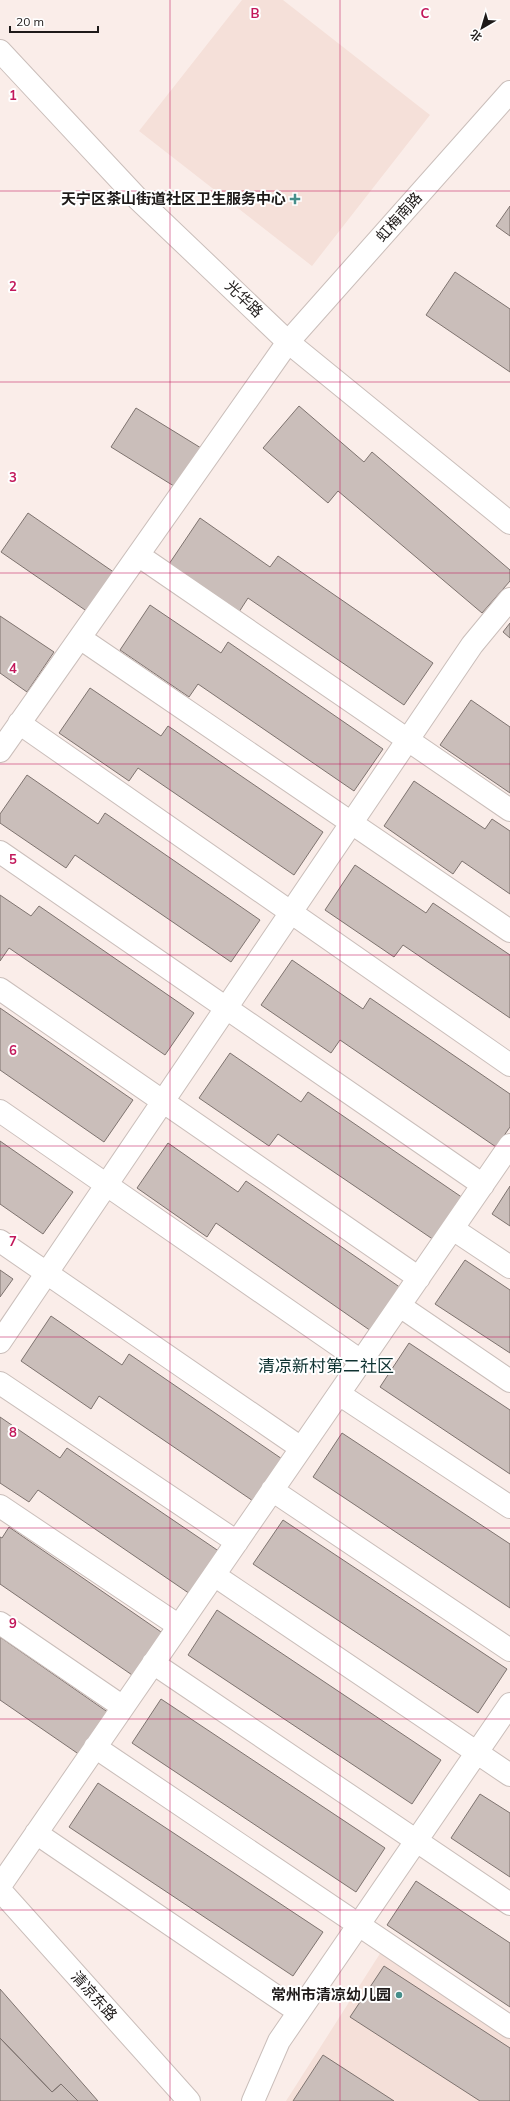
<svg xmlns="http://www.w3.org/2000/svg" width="510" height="2101" font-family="Mulish,'Noto Sans SC',sans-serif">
  <rect width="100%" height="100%" fill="#faede9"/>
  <path fill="#f5e0d9" d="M242,0h41l147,115 -118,151 -173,-135z
    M381,1952l129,86v63h-224z"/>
  <path fill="#cabeba" stroke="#7e736f" d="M510,206v30l-14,-10z
    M455,272l55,37v63l-84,-57z
    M299,406l65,56 8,-10 138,118v11l-28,32 -144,-122 -10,12 -65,-55z
    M136,408l65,40 -24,40 -66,-41z
    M28,513l87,60 -27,39 -87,-60z
    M200,518l70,49 8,-11 155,107 -29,42 -156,-107 -9,14 -70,-48z
    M150,605l71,48 7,-11 155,107 -29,42 -156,-107 -9,13 -69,-47z
    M0,616l54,36 -27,40 -27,-19z
    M510,623v15l-7,-6z
    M90,688l71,48 7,-10 155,106 -29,43 -156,-107 -9,13 -70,-48z
    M471,700l39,27v66l-70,-48z
    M27,775l71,49 7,-11 155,107 -29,42 -156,-107 -9,13 -66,-45v-9z
    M414,781l71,48 7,-10 18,12v63l-48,-33 -9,13 -69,-48z
    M355,865l71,48 7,-10 77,52v63l-107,-73 -9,12 -69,-47z
    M0,895l31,21 8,-10 155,107 -29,42 -156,-107 -9,13z
    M292,960l71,49 7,-11 140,96v33l-14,20 -156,-107 -9,13 -70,-48z
    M0,1008l133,92 -29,42 -104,-72z
    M230,1053l71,49 7,-10 155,106 -29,42 -156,-106 -9,12 -70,-48z
    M0,1141l73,51 -30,42 -43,-30z
    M168,1143l70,49 8,-11 155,107 -30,43 -155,-108 -9,14 -70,-49z
    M510,1186v40l-18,-12z
    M465,1260l45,30v63l-75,-49z
    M0,1270l13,9 -13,18z
    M51,1316l71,49 7,-11 156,107 -29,42 -157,-107 -8,13 -70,-48z
    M409,1343l101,67v64l-130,-87z
    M0,1417l60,41 7,-10 156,106 -30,42 -155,-106 -9,12 -29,-19z
    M342,1433l168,111v64l-197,-131z
    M283,1520l224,149 -29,44 -225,-149z
    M9,1527l155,107 -29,43 -135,-93v-47l2,1z
    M217,1610l224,150 -29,44 -224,-149z
    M0,1637l109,76 -29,42 -80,-55z
    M161,1699l224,149 -29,44 -224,-149z
    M98,1783l225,149 -30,44 -224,-149z
    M480,1794l30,19v64l-59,-39z
    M416,1881l94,62v64l-123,-82z
    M384,1966l126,82v53h-30l-130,-84z
    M0,1989l98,112h-20l-17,-17 -9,8 -52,-54z
    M0,2038l52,54 9,-8 17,17h-78z
    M323,2055l71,46h-101z"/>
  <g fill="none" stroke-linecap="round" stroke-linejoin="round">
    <defs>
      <path id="minor" d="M138,555l372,255
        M80,638l430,293
        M19,723l491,342
        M0,751l288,-409 222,-250
        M0,852l483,333
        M0,989l419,289
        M0,1111l361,250
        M453,1229l57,38
        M0,1241l301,207
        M400,1306l110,75
        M0,1342l472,-697 38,-46
        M0,1383l237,159
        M339,1394l171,113
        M272,1490l238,160
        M0,1506l179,120
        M214,1575l296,200
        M0,1623l123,84
        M153,1663l357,241
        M95,1747l415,280
        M36,1833l263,179
        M0,1886l510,-741
        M0,1890l189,211
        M253,2101l26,-60 231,-337"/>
      <path id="major" d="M0,51l138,148 150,143 222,181"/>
    </defs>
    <use href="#minor" stroke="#cabeba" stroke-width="24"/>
    <use href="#major" stroke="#cabeba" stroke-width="24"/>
    <use href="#minor" stroke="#fff" stroke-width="22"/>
    <use href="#major" stroke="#fff" stroke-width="22"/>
  </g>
  <path fill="none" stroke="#c2185b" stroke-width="1" stroke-opacity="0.55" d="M170,0v2101M340,0v2101M0,191h510M0,382h510M0,573h510M0,764h510M0,955h510M0,1146h510M0,1337h510M0,1528h510M0,1719h510M0,1910h510"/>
  <g fill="#468e8a" stroke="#fff" stroke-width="1.5">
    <path d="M293 193h4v4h4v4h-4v4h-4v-4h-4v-4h4z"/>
    <circle cx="399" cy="1995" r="4"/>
  </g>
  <g text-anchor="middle" stroke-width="4" stroke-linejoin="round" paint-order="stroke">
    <g font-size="15" font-weight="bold" fill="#1e1a19" stroke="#fff" text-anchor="end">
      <text x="286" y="204">天宁区茶山街道社区卫生服务中心</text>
      <text x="391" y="2000">常州市清凉幼儿园</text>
    </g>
    <g font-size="15" fill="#1e1a19" stroke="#fff">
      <text transform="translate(399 217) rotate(-48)" y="5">虹梅南路</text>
      <text transform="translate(244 299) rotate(44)" y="5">光华路</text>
      <text transform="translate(94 1996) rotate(48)" y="5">清凉东路</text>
    </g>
    <g font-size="17" fill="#0f3231" stroke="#fff">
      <text x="326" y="1372">清凉新村第二社区</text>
    </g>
  </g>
  <g font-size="13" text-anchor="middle" font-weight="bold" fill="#c2185b" stroke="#fff" stroke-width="4" stroke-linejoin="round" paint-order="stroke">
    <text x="255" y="18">B</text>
    <text x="425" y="18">C</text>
    <text x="13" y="100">1</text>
    <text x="13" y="291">2</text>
    <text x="13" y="482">3</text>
    <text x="13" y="673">4</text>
    <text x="13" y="864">5</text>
    <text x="13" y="1055">6</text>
    <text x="13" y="1246">7</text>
    <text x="13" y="1437">8</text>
    <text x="13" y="1628">9</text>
  </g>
  <g transform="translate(482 28) rotate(218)" stroke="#ffffff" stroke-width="3" paint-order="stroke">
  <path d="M0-3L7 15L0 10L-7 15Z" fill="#1e1a19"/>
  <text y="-6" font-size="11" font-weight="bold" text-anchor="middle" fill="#1e1a19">北</text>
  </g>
  <path d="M10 26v6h88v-6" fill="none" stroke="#1e1a19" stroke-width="2"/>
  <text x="16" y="26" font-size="12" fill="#1e1a19" stroke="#ffffff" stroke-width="3" paint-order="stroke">20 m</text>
</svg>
